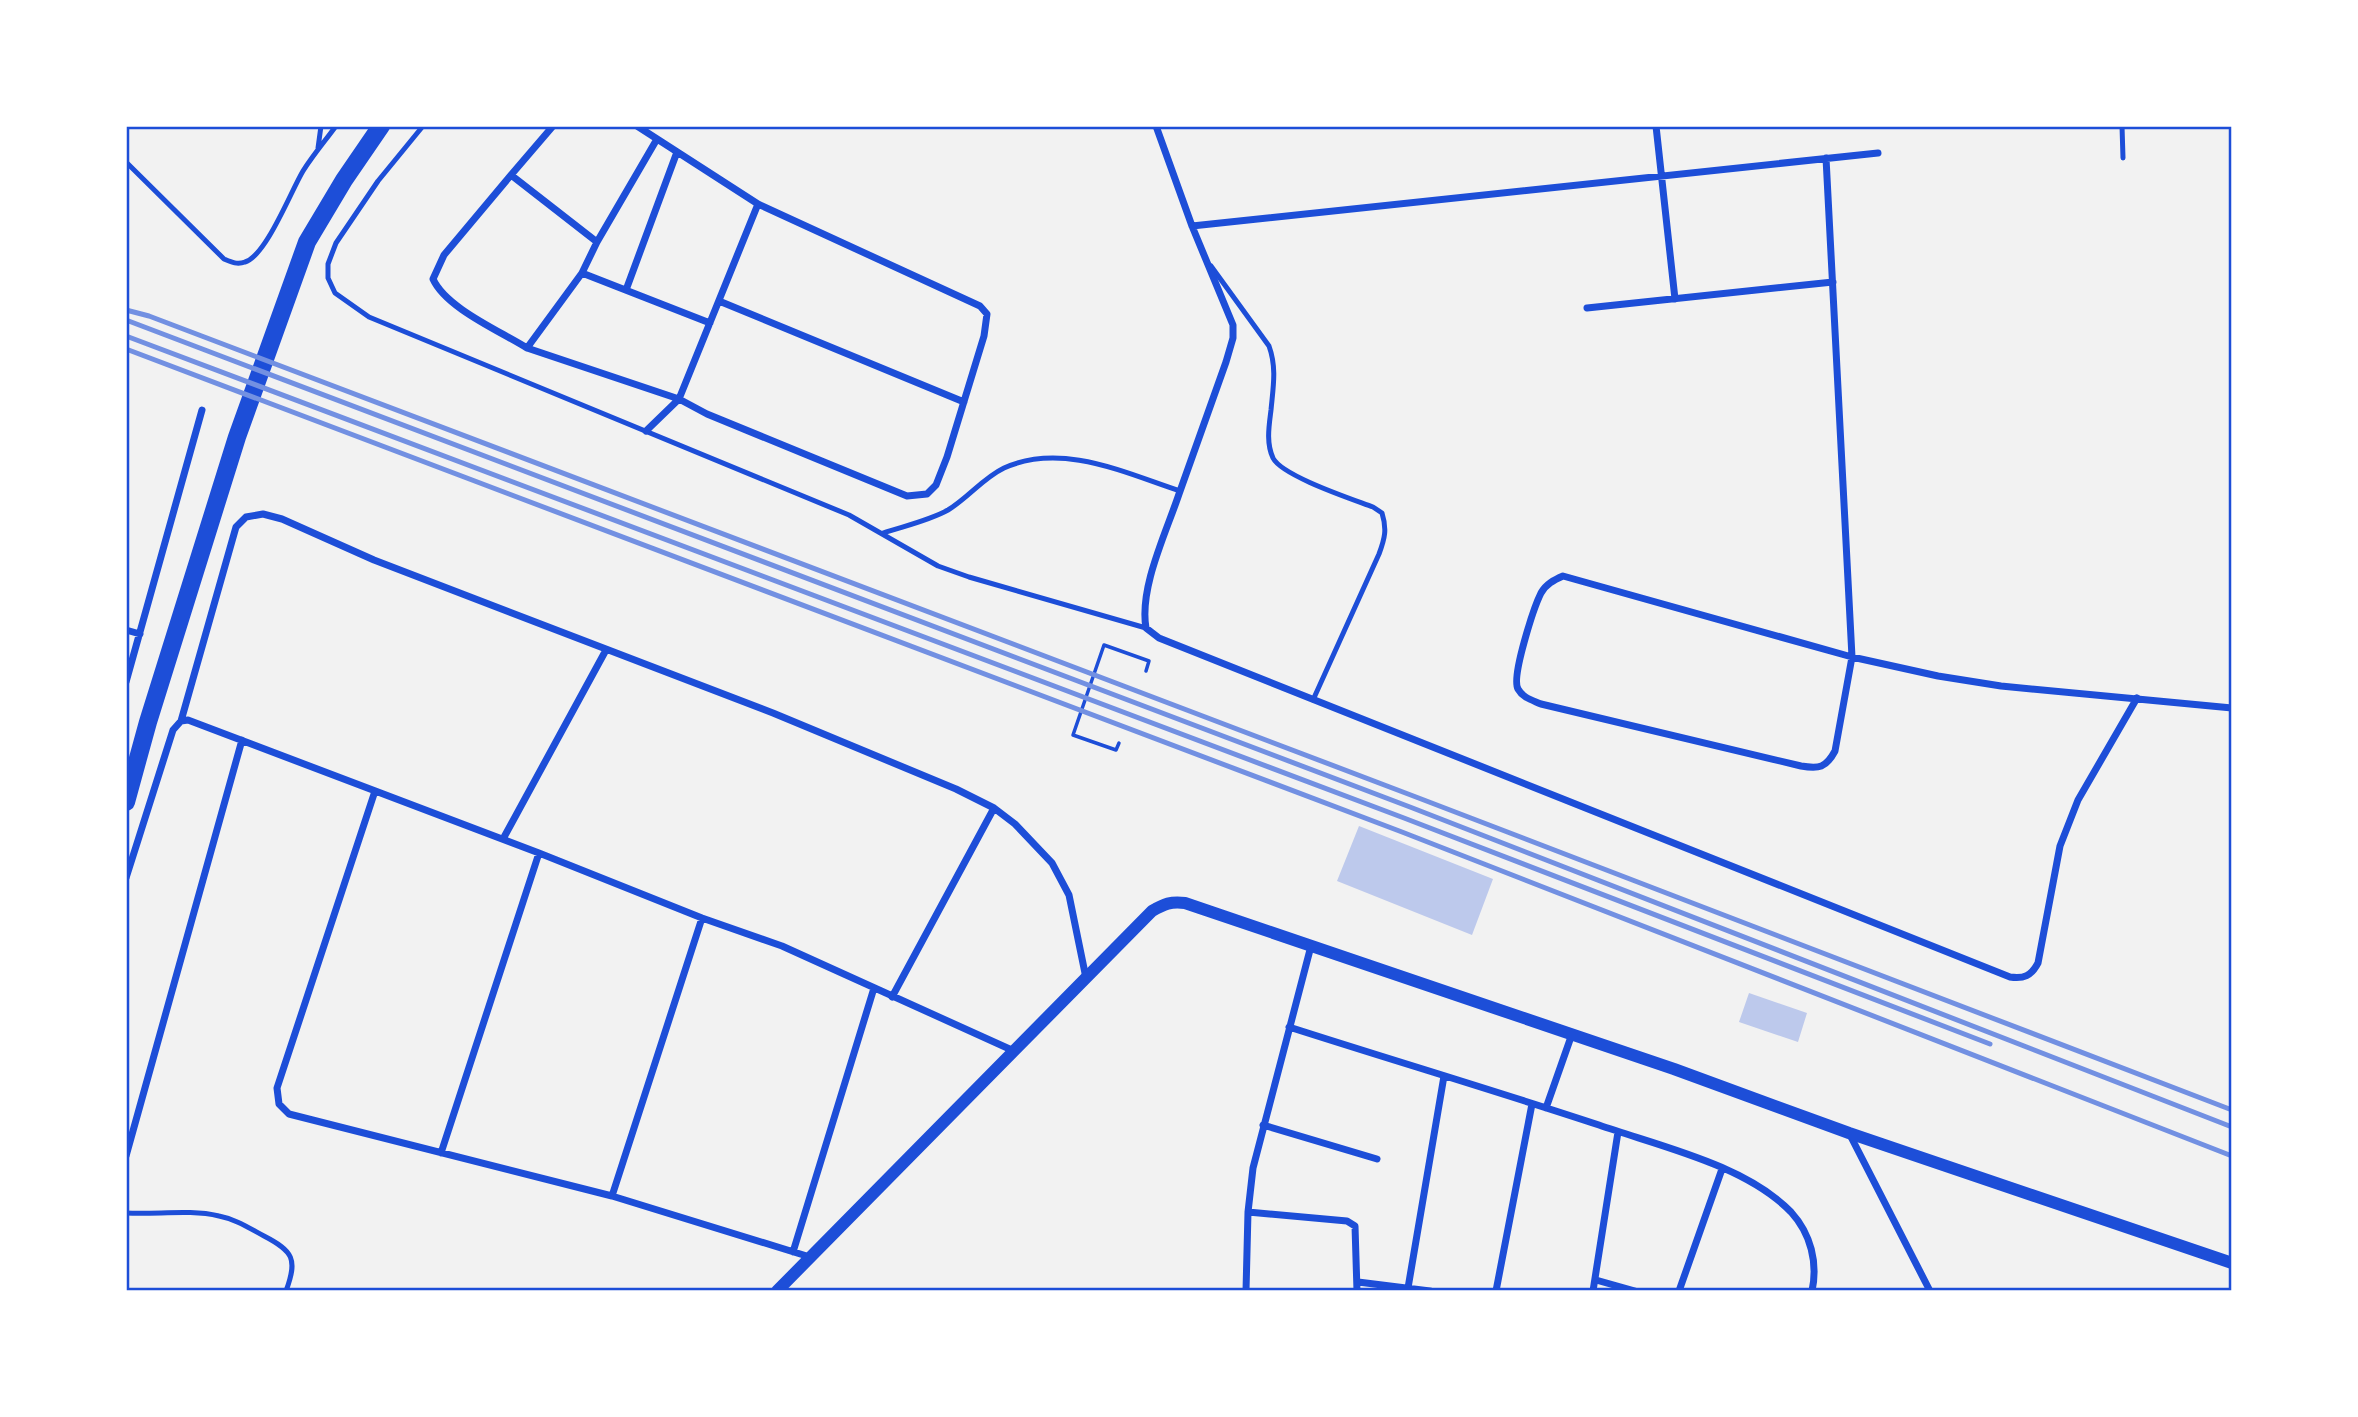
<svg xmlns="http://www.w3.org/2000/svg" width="2358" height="1417" font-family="'Source Sans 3',sans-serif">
  <rect width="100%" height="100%" fill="#f2f2f2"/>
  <path fill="#bdc9ec" d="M1359,826l134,53 -21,56 -135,-54z
    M1749,993l58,20 -9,29 -59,-20z"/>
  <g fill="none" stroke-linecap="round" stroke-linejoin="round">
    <path stroke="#1d4ed8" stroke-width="3.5" d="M1119,743l-3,7 -43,-15 31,-90 45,16 -3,10"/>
    <path stroke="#1d4ed8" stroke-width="5" d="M423,126l-45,55 -42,62 -8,21v14l7,15 34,24 480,198 89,51 31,11 177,51
      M2122,126l1,32
      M318,148l3,-22
      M126,162l98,97c7,3 13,6 21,3 21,-6 46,-71 58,-91 10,-16 22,-30 33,-45
      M1211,266l58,80c8,22 4,42 2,64 -2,16 -5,33 2,48 9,18 79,41 100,49l9,6c5,16 3,25 -3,41l-66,146
      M883,533c21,-7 45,-12 65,-23 20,-12 35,-32 56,-42 58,-26 121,5 176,23
      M126,1213c30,2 63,-4 93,3 16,3 30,12 45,20 29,15 34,23 22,55"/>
    <path stroke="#1d4ed8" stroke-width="7" d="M553,126l-42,49 86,67
      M637,126l121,78 222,102 7,8 -3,22 -37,121 -11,28 -9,9 -20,2 -200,-82 -28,-15 -33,32
      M1156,126l36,100 41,99v13l-7,24c-16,44 -31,88 -47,132 -13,39 -40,94 -33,134l13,10 851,339c14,2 21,-1 28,-14l22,-117 18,-46 59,-102
      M1656,126l19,173
      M657,139l-60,103 -15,31 -55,75 152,51 79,-195
      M1826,158l26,499 -17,94c-9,17 -16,18 -34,15l-260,-62c-9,-4 -18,-6 -23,-15 -7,-12 16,-82 23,-96 5,-9 13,-13 22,-17l289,81 86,19 63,10 231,22
      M511,175l-67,80 -11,24c13,29 67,52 94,69
      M1192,226l686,-73
      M582,273l128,50
      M626,290l51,-138
      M719,301l245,101
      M1587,308l246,-26
      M126,630l14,4
      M126,682l76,-272
      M181,721l55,-194 10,-10 17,-3 19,5 92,41 399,153 183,76 38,19 21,16 37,39 17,32 17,83
      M375,791l-98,297 2,16 10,10 323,82 198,61
      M503,839l103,-189
      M126,878l47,-148 8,-9 7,-1 351,133 163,65 80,28 232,105
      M892,997l102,-189
      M1289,1027c103,33 207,64 310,98 60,21 147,40 192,87 20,22 27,51 21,79
      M1546,1108l26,-74
      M1263,1125l114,34
      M1849,1133l81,158
      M441,1153l98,-300
      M126,1156l116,-416
      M612,1196l90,-278
      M1248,1212l99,9 8,5 2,65
      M793,1252l81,-264
      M1596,1280l39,11
      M1358,1282l72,9
      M1408,1288l36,-212
      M1246,1291l2,-79 5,-44 58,-222
      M1496,1291l36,-187
      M1593,1291l25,-159
      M1679,1291l43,-122"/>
    <path stroke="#1d4ed8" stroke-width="12" d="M777,1291l375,-380c12,-7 19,-10 33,-8l489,166 175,64 383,130"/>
    <path stroke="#1d4ed8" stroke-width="18" d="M126,802l22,-80 89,-285 70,-195 37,-62 37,-54"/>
    <path stroke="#7290e2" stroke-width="5" d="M126,310l23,6 1267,481 816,313
      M126,320l1284,487 822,320
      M126,336l1278,482 586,226
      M126,349l1276,483 830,324"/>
  </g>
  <rect width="2358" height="1417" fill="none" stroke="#ffffff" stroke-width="256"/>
  <rect x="128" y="128" width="2102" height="1161" fill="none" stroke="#1d4ed8" stroke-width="2.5"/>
</svg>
